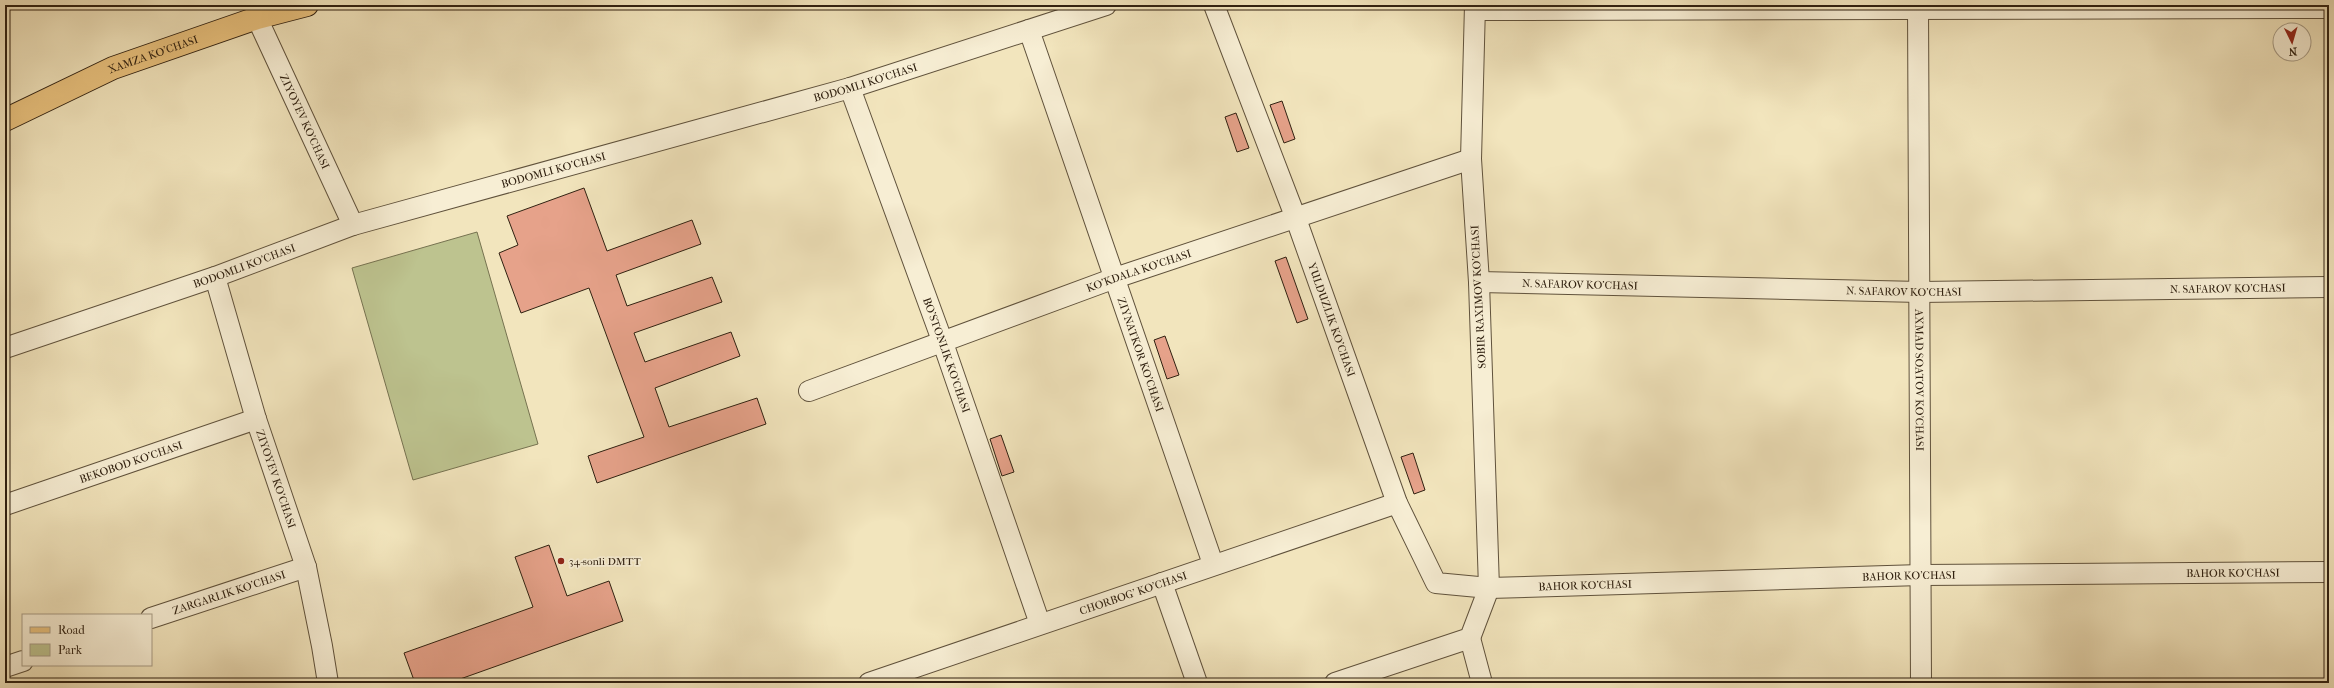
<svg xmlns="http://www.w3.org/2000/svg" width="2334" height="688" font-family="'IM FELL French Canon',serif">
  <rect width="100%" height="100%" fill="#f2e5bd"/>
  <filter id="stains"><feTurbulence type="fractalNoise" baseFrequency=".005" numOctaves="4"/><feColorMatrix values="0 0 0 0 .2 0 0 0 0 .09 0 0 0 0 .02 0 0 0 .5 -.17"/></filter>
  <radialGradient id="worn" r=".72"><stop offset=".6" stop-color="#630" stop-opacity="0"/><stop offset="1" stop-color="#630" stop-opacity=".3"/></radialGradient>
  <path fill="#bdc38f" stroke="#767250" d="M477,232l61,212 -125,36 -61,-212z"/>
  <path fill="#e6a28a" stroke="#302111" d="M1282,101l13,38 -11,4 -14,-38z
    M1236,113l13,35 -12,4 -12,-35z
    M584,188l23,63 85,-31 9,24 -85,31 11,31 85,-29 10,25 -88,31 11,29 86,-30 9,24 -85,32 14,39 88,-29 9,26 -169,59 -9,-27 56,-19 -55,-149 -68,25 -22,-60 19,-8 -11,-29z
    M1286,257l22,62 -11,4 -22,-62z
    M1165,336l14,39 -12,4 -13,-39z
    M1001,435l13,37 -12,4 -12,-37z
    M1413,453l12,37 -11,4 -13,-37z
    M549,545l18,51 42,-15 14,40 -174,62h-34l-11,-30 129,-46 -18,-50z"/>
  <g fill="none" stroke-linecap="round" stroke-linejoin="round">
    <defs>
      <g id="minor">
        <path id="s1" d="M1214,5l81,211 102,287 39,80 53,5 432,-13 408,-3"/>
        <path id="s2" d="M1918,5l3,678"/>
        <path d="M1475,10l854,-2"/>
        <path id="s3" d="M257,18l96,207"/>
        <path id="s4" d="M1029,30l184,534"/>
        <path id="s5" d="M850,88l93,255 97,281"/>
        <path id="s6" d="M215,277l41,142 50,148 16,79 6,37"/>
        <path id="s7" d="M1479,282l441,10 409,-5"/>
        <path id="s8" d="M5,348l210,-71 138,-52 497,-137 256,-83"/>
        <path id="s9" d="M809,391l306,-113 356,-119"/>
        <path id="s10" d="M5,505l251,-86"/>
        <path d="M1162,583l35,100"/>
        <path id="s11" d="M151,618l155,-51"/>
        <path d="M1470,638l12,45"/>
        <path d="M5,667l18,-6"/>
        <path id="s12" d="M869,683l528,-180"/>
        <path d="M1335,683l135,-45 19,-50 -10,-306 -8,-123 4,-154"/>
      </g>
      <g id="major">
        <path id="s13" d="M5,120l108,-52 144,-50 50,-13"/>
      </g>
    </defs>
    <use href="#minor" stroke="#60523c" stroke-width="22"/>
    <use href="#major" stroke="#302111" stroke-width="24"/>
    <use href="#minor" stroke="#f7eed4" stroke-width="20"/>
    <use href="#major" stroke="#e9c27e" stroke-width="22"/>
  </g>
  <circle fill="#8f2418" stroke="#f7eed4" stroke-width="1.5" cx="561" cy="561" r="4"/>
  <g text-anchor="middle" stroke-width="3.5" stroke-linejoin="round" paint-order="stroke">
    <g font-size="11" fill="#302111" stroke="#f7eed4">
      <text dy="4" stroke="none"><textPath href="#s13" startOffset="162">XAMZA KO'CHASI</textPath></text>
      <text dy="4" stroke="none"><textPath href="#s8" startOffset="901">BODOMLI KO'CHASI</textPath></text>
      <text dy="4" stroke="none"><textPath href="#s3" startOffset="114">ZIYOYEV KO'CHASI</textPath></text>
      <text dy="4" stroke="none"><textPath href="#s8" startOffset="577">BODOMLI KO'CHASI</textPath></text>
      <text dy="4" stroke="none"><textPath href="#s8" startOffset="253">BODOMLI KO'CHASI</textPath></text>
      <text dy="4" stroke="none"><textPath href="#s9" startOffset="351">KO'KDALA KO'CHASI</textPath></text>
      <text dy="4" stroke="none"><textPath href="#s7" startOffset="101">N. SAFAROV KO'CHASI</textPath></text>
      <text dy="4" stroke="none"><textPath href="#s7" startOffset="749">N. SAFAROV KO'CHASI</textPath></text>
      <text dy="4" stroke="none"><textPath href="#s7" startOffset="425">N. SAFAROV KO'CHASI</textPath></text>
      <text transform="translate(1478 297) rotate(-93)" y="4">SOBIR RAXIMOV KO'CHASI</text>
      <text dy="4" stroke="none"><textPath href="#s1" startOffset="336">YULDUZLIK KO'CHASI</textPath></text>
      <text dy="4" stroke="none"><textPath href="#s4" startOffset="343">ZIYNATKOR KO'CHASI</textPath></text>
      <text dy="4" stroke="none"><textPath href="#s5" startOffset="284">BO'STONLIK KO'CHASI</textPath></text>
      <text dy="4" stroke="none"><textPath href="#s2" startOffset="375">AXMAD SOATOV KO'CHASI</textPath></text>
      <text dy="4" stroke="none"><textPath href="#s10" startOffset="133">BEKOBOD KO'CHASI</textPath></text>
      <text dy="4" stroke="none"><textPath href="#s6" startOffset="211">ZIYOYEV KO'CHASI</textPath></text>
      <text dy="4" stroke="none"><textPath href="#s1" startOffset="1417">BAHOR KO'CHASI</textPath></text>
      <text dy="4" stroke="none"><textPath href="#s1" startOffset="1093">BAHOR KO'CHASI</textPath></text>
      <text dy="4" stroke="none"><textPath href="#s1" startOffset="769">BAHOR KO'CHASI</textPath></text>
      <text dy="4" stroke="none"><textPath href="#s11" startOffset="82">ZARGARLIK KO'CHASI</textPath></text>
      <text dy="4" stroke="none"><textPath href="#s12" startOffset="279">CHORBOG' KO'CHASI</textPath></text>
    </g>
    <g font-size="11" fill="#302111" stroke="#f7eed4" text-anchor="start">
      <text x="569" y="565">34-sonli DMTT</text>
    </g>
  </g>
  <rect width="2334" height="688" fill="none" stroke="#f2e5bd" stroke-width="20"/>
  <rect x="6" y="6" width="2322" height="676" fill="none" stroke="#302111" stroke-width="2"/>
  <rect x="10" y="10" width="2314" height="668" fill="none" stroke="#302111"/>
  <rect x="22" y="614" width="130" height="52" fill="#f7eed4" stroke="#a79c86"/>
  <rect x="30" y="627" width="20" height="6" fill="#e9c27e" stroke="#a79c86"/>
  <text x="58" y="634" font-size="12" fill="#302111">Road</text>
  <rect x="30" y="644" width="20" height="12" fill="#bdc38f" stroke="#a79c86"/>
  <text x="58" y="654" font-size="12" fill="#302111">Park</text>
  <g transform="translate(2292 42) rotate(175)"><circle r="19" fill="#f7eed4" stroke="#a79c86"/>
  <path d="M0-3L7 15L0 10L-7 15Z" fill="#8f2418"/>
  <text y="-6" font-size="11" font-weight="bold" text-anchor="middle" fill="#302111">N</text>
  </g>
  <rect width="100%" height="100%" filter="url(#stains)"/>
  <rect width="100%" height="100%" fill="url(#worn)"/>
</svg>
